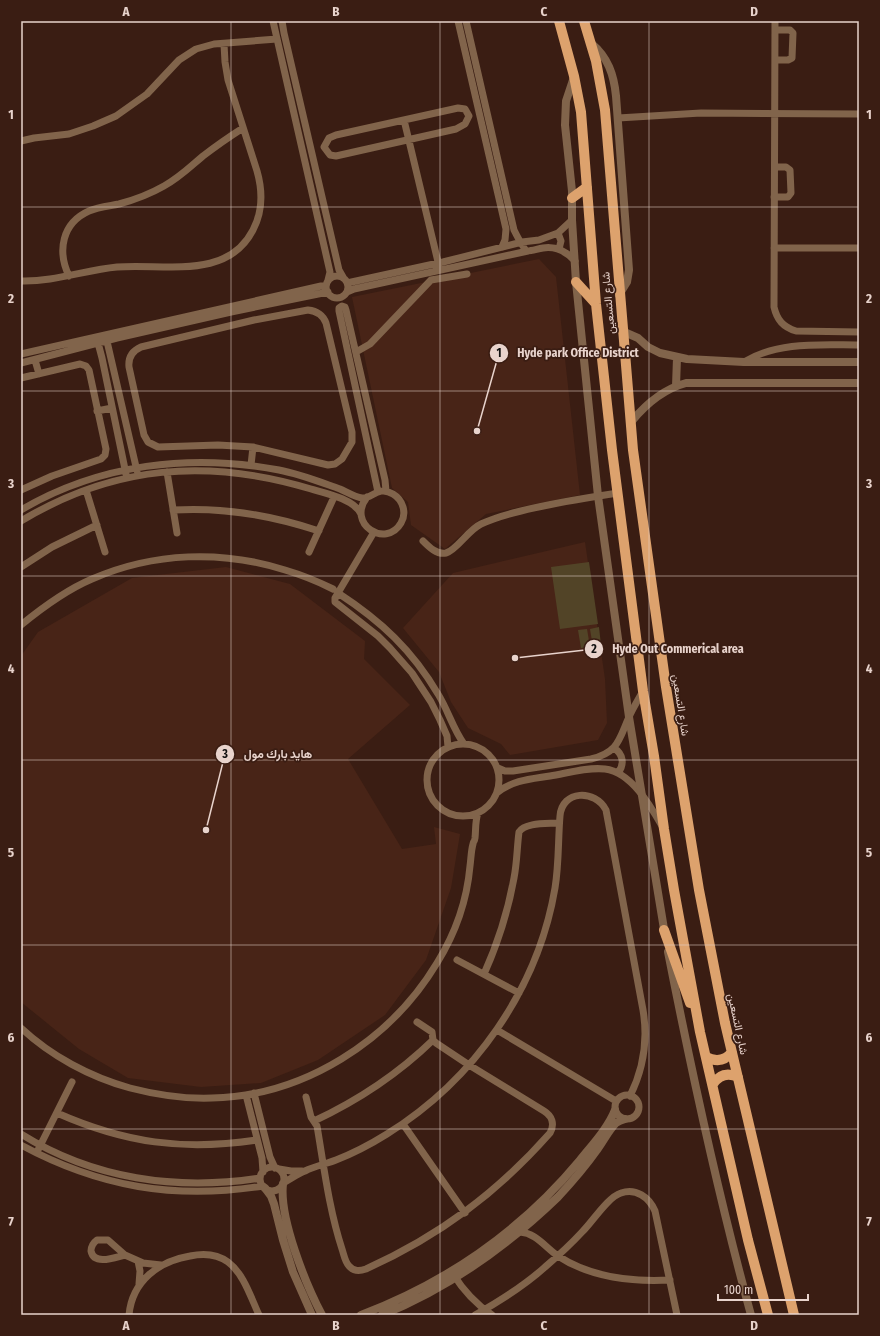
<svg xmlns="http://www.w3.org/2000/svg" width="880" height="1336" font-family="'Fira Sans Condensed',Vazirmatn,sans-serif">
  <rect width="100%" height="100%" fill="#3a1d13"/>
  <path fill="#482417" d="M539,259l17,18 24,218 -94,19 -41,35 -34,-24 -3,-23 -16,-14 -40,-191z
    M585,542l20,137 2,44 -9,17 -88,15 -9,-11 -33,-16 -17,-26 -12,-30 -36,-44 50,-55z
    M226,567l64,17 75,57 -1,18 46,46 -62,54 54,90 34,-5 -2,-17 26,7 -9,54 -25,72 -41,55 -67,45 -57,23 -60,4 -73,-9 -49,-29 -58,-47v-346l17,-24 94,-54z"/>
  <path fill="#524427" d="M589,562l9,62 -38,5 -9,-62z
    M599,627l2,18 -8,2 -3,-18z
    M587,629l3,18 -9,1 -3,-18z"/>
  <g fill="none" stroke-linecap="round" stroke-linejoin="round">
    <path stroke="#81644b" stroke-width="7" d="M273,21l57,251 -2,8
      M282,21l2,12 55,237 4,7
      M458,21l48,208 -1,11 -3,7
      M466,21l48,209c2,4 10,19 13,21 5,0 10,-2 16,-3 13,-2 23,3 32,13
      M775,21l-1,286c3,13 9,20 22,24l63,1
      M775,60h13l4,-2 1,-25 -3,-3h-15
      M458,108l7,1 4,7 -4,8 -9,5 -120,27 -6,-1 -6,-8 5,-9 7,-3z
      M618,118l83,-5 158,1
      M404,120l35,146
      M21,141l13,-3 35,-4 24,-8 23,-10 31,-22 32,-34 17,-11 18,-5 63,-5
      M774,197h14l3,-4 -1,-23 -4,-3h-11
      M558,233l3,8 -2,8
      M774,248h85
      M69,276c-12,-25 -7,-53 20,-65 9,-4 20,-5 30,-7 15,-4 31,-10 45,-18 15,-8 26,-19 39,-30 13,-10 26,-19 40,-28
      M326 287a11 11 0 1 1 22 0a11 11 0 1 1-22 0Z
      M21,281c33,1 64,-11 96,-14 46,-4 110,14 136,-37 10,-19 10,-38 4,-59l-29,-91 -3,-18 -1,-18
      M347,283l96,-21 79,-20 17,-2 19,-7 14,-13
      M347,292l7,-3 174,-38
      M308,310c9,1 15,5 18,13l26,109v10l-10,17 -7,5 -7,1 -75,-18 -35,-2 -60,2 -10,-5 -4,-7 -15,-68c-1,-10 3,-16 12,-20l113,-27z
      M106,337l31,134
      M97,339l5,19 24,116
      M356,352l14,-8 61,-64 36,-6
      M21,354l300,-68h5
      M35,360l4,14
      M744,362c34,-21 77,-17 115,-17
      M21,363l96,-25 114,-26 97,-20
      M21,378l59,-14 6,2 3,4 17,79 -1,6 -4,4 -49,17 -31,14
      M97,411l15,-3
      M251,465l2,-18
      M167,472l10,61
      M86,490l19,62
      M378,492l-39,-181v-3l3,-2 3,1 1,3 39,170 1,11
      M21,510c78,-46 170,-57 258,-40 21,4 41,12 61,19 7,3 15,8 22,9 10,1 16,-13 31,-4 10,6 14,19 8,29 -15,26 -55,1 -34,-26
      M173,510c50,-3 98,5 146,21
      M21,521c93,-56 187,-63 290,-32 14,4 43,10 50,25
      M374,532l-39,66v4l43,34 12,12 22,25 19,29 9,18 7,16 1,11
      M423,541c6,6 14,14 23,12 11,-3 22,-23 35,-29 13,-6 27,-10 40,-13 32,-8 64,-13 97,-18
      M309,552l25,-55
      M21,567l31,-20 45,-22
      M338,593c43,28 74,57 100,101 10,16 15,35 26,50
      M21,625c22,-18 45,-35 71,-46 62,-27 130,-29 193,-9 17,5 32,11 48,19
      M427 780a36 36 0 1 1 72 0a36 36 0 1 1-72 0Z
      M614,748c9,6 11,16 4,25
      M498,768l7,3h8l78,-12c28,-7 28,-20 38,-42 4,-9 9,-17 14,-26
      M498,792c15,-12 34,-13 52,-16 18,-3 37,-9 55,-7 26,3 45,36 57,57
      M457,960l62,33
      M484,974c14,-31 24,-63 30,-96 3,-15 3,-31 5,-46 6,-10 29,-8 40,-9
      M21,1028c30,28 69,49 109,60 27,7 54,11 82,10 92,-2 178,-57 225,-135 18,-29 30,-63 33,-97 1,-7 1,-15 3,-22 1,-5 1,0 2,-6 1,-9 0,-17 3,-25
      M497,1030l119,71
      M254,1093l16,64 5,11
      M246,1095l16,63 1,14
      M615 1107a12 12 0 1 1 24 0a12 12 0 1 1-24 0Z
      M306,1097l5,20 6,9c7,41 12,83 25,123 2,6 3,13 7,17 5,6 11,5 17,3 73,-33 131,-76 184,-136 5,-9 2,-17 -6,-22l-75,-46 -33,-22 -3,-3 -1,-8 -15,-10
      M57,1113c68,30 126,38 200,27
      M314,1121c45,-21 84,-47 119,-81
      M403,1124l62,89
      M21,1134c72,45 156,57 239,44
      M21,1145c78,42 154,55 242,41
      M38,1150l34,-68
      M260 1179a12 12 0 1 1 24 0a12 12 0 1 1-24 0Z
      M279,1169l12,2h11
      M283,1183c8,-4 14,-9 22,-12 10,-5 21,-7 31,-11 18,-7 35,-16 51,-26 87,-54 151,-145 168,-246 4,-24 3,-48 5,-72 2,-26 35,-27 46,-6l37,200c5,30 1,58 -13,86
      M520,1232c16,1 25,15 38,24 33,22 73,26 112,24
      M97,1240h11l17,15c-9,2 -31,11 -34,-4 0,-5 2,-8 6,-11z
      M125,1255l18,8 18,2
      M138,1261l2,10 -1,13
      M453,1274c10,16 23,30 39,41
      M129,1315c3,-34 30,-54 61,-59 14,-3 27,-2 38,6 16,12 23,36 31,53
      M475,1315c25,-14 49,-29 70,-48 13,-11 26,-23 38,-36 10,-10 25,-34 38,-38 15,-5 28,4 34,18l22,104"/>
    <path stroke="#81644b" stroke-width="8" d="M591,43c17,14 23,32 25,53l13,174 -2,12 -8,13
      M574,77l-8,24 -1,24 7,66v29l4,62 22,214 31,221 36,218
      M622,331l16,7 10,9 12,6 27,6 57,3h115
      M676,386l1,-28
      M632,421c14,-17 32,-32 54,-38h173
      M668,952c24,122 50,243 83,363
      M283,1184c-4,34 23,101 39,131
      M265,1188l6,8 3,8 9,36 10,32 19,43
      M361,1315c87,-33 160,-84 219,-155 12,-15 28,-32 35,-50
      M382,1315c67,-27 124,-68 176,-118 14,-15 27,-30 39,-47 6,-8 12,-20 19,-27 3,-2 6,-3 9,-4"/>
    <path stroke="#dda26d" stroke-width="10" d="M559,21l15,55 7,36 15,192 16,146 31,241 11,65 10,73 10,61 26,142 48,208 20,75
      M584,21l12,40 9,49 28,340 33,237 33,203 26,133 69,292
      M572,198l15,-11
      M576,282l20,22
      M664,930l26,73
      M706,1057c10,5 19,4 26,-5
      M713,1084c6,-9 14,-12 25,-7"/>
  </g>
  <path fill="none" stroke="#e8d3cc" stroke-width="1" stroke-opacity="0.55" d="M231,21v1294M440,21v1294M649,21v1294M21,207h838M21,391h838M21,576h838M21,760h838M21,945h838M21,1129h838"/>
  <g text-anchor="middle" stroke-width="3.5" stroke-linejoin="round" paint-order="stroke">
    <g font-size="11" fill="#e8d3cc" stroke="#3a1d13">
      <text transform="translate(608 303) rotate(-95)" y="4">شارع التسعين</text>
      <text transform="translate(681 705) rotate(81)" y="4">شارع التسعين</text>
      <text transform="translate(738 1024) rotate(78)" y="4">شارع التسعين</text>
    </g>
  </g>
  <path fill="none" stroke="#e8d3cc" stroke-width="1.5" d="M477 431L499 353M515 658L594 649M206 830L225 754"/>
  <g fill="#e8d3cc" stroke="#3a1d13" stroke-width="1.5">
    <circle cx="477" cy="431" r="4"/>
    <circle cx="515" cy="658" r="4"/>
    <circle cx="206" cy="830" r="4"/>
    <circle cx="499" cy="353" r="10"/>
    <circle cx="594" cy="649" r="10"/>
    <circle cx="225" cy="754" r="10"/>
  </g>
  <g font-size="12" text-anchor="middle" font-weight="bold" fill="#111">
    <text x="499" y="357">1</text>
    <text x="594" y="653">2</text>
    <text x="225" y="758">3</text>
  </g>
  <g font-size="12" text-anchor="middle" font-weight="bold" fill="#e8d3cc" stroke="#3a1d13" stroke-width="3.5" stroke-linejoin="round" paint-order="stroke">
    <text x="578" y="357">Hyde park Office District</text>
    <text x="678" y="653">Hyde Out Commerical area</text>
    <text x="278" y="758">هايد بارك مول</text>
  </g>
  <rect width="880" height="1336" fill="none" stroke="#3a1d13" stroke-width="44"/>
  <path d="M718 1294v6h90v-6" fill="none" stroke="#e8d3cc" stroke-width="2"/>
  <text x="724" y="1294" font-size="12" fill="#e8d3cc" stroke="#3a1d13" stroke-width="3" paint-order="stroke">100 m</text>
  <rect x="22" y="22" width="836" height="1292" fill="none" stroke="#e8d3cc" stroke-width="1.5"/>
  <g font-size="13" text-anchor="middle" font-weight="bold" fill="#e8d3cc">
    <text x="126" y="16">A</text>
    <text x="336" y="16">B</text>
    <text x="544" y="16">C</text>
    <text x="754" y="16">D</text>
    <text x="11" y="119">1</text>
    <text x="869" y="119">1</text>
    <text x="11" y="303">2</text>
    <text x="869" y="303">2</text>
    <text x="11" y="488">3</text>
    <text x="869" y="488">3</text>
    <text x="11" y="673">4</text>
    <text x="869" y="673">4</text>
    <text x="11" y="857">5</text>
    <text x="869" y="857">5</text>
    <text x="11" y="1042">6</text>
    <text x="869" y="1042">6</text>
    <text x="11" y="1226">7</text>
    <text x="869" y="1226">7</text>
    <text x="126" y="1330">A</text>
    <text x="336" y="1330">B</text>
    <text x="544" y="1330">C</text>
    <text x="754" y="1330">D</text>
  </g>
</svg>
